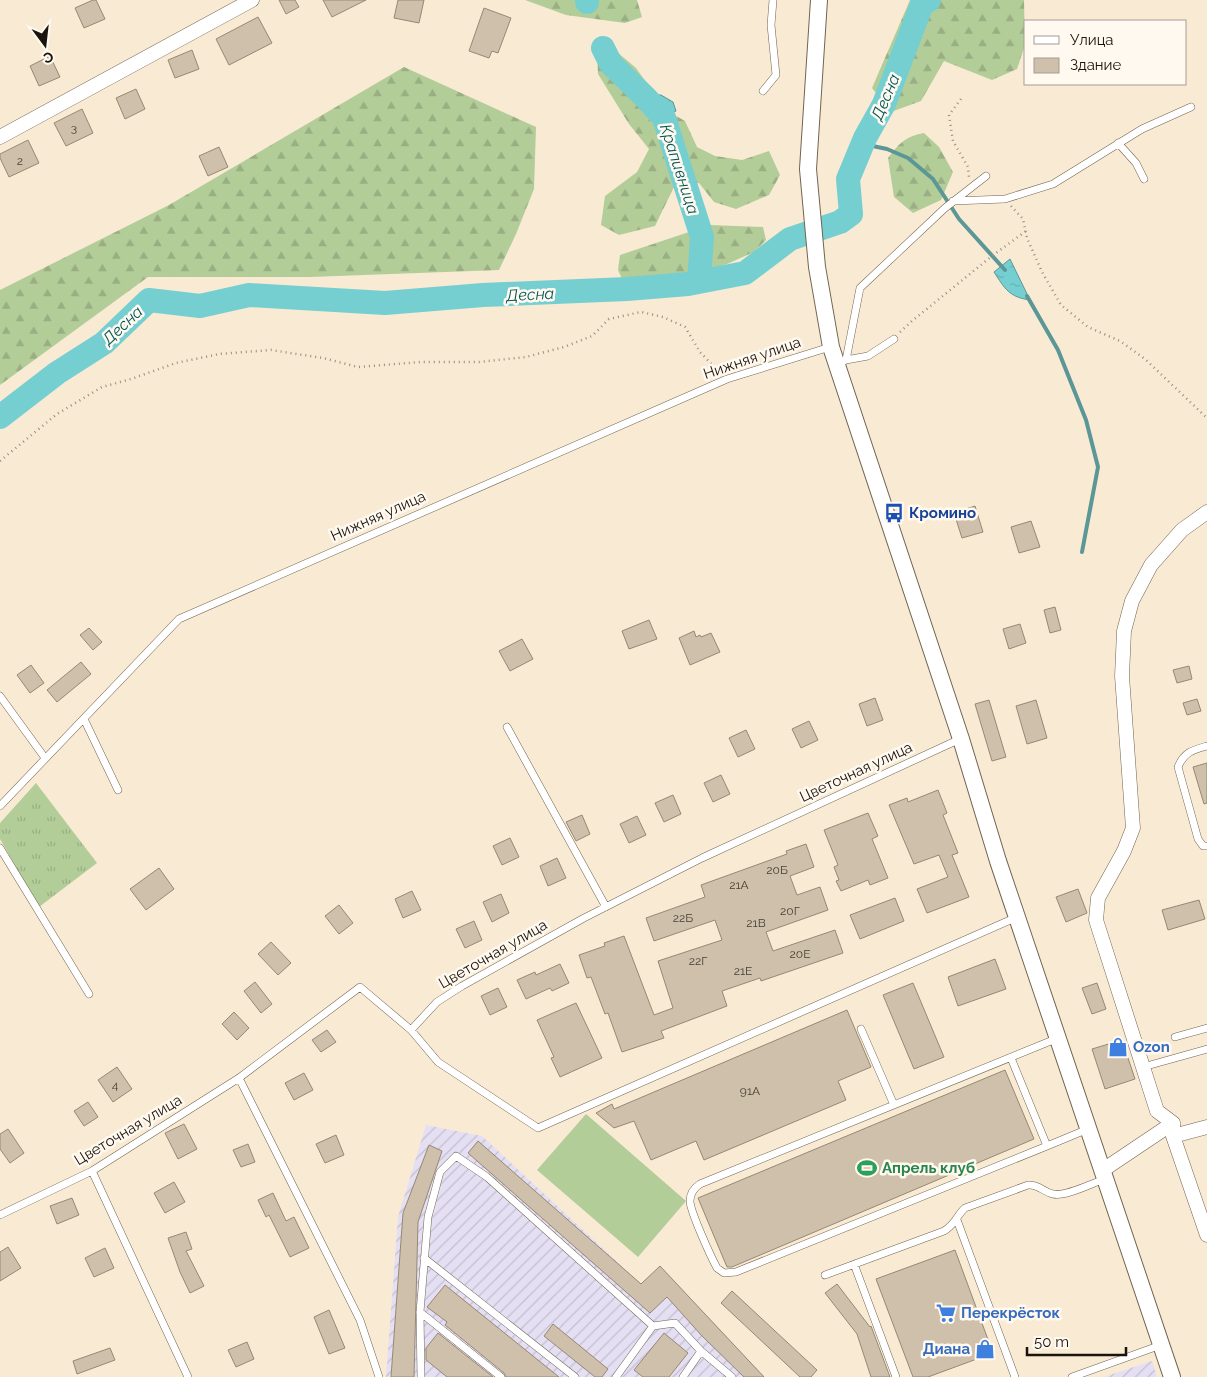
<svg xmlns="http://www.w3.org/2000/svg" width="1207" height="1377" font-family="Raleway,sans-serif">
  <defs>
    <pattern id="industrial-furrows" width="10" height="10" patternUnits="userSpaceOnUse" patternTransform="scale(1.25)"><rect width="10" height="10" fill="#e5dff4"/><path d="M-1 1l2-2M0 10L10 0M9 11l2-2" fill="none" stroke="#c4bed0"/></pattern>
    <pattern id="grass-tufts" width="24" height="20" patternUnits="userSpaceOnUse" patternTransform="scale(1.25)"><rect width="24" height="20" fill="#b3cd99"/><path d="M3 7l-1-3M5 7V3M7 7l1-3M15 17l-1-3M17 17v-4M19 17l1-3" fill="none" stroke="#99af83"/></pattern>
    <pattern id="forest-firs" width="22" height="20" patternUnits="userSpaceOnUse" patternTransform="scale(1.25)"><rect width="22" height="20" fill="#b3cd99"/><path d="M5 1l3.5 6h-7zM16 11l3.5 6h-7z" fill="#99af83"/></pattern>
    <pattern id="water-ripples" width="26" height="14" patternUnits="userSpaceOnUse" patternTransform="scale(1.25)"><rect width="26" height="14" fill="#75cfd1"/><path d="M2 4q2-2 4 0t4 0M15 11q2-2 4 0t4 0" fill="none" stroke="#65b1b2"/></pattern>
  </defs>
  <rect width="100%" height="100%" fill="#f9ead4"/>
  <path fill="url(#industrial-furrows)" d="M426,1125l56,11 159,148 19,-18 105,111h-379l12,-160z
    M1152,1361l5,16h-53z"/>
  <path fill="url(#grass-tufts)" d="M36,783l61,80 -58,44 -39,-68v-16z"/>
  <path fill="url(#forest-firs)" d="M525,0h112l5,17 -17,6 -59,-8z
    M910,0h114l1,45 -8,24 -25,11 -48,-19 -23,40 -30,11 -19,-24z
    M597,51l20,1 19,16 30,42 19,11 12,26 18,9 27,4 27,-9 11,24 -11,20 -33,14 -22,-7 -15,-19 -25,4 -19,39 -36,9 -18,-10 4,-29 32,-24 12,-23 -20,-25 -31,-50z
    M404,67l132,60 -2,62 -18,45 -17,36 -189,7h-162l-148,108v-95l169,-85z
    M924,133l15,14 14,25 -12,28 -28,13 -19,-16 -6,-39c12,-15 16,-21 36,-25z
    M710,225l53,2 3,13 -12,12 -27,12 -45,14 -58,5 -6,-13 2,-15z"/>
  <path fill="#b3cd99" d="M586,1114l100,87 -48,56 -101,-87z"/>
  <path fill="url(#water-ripples)" stroke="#5a9796" d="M652,95h9l12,7 3,9 -12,7c-11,-5 -17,-7 -18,-20z
    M1010,259l20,41c-21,-3 -25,-11 -36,-28z"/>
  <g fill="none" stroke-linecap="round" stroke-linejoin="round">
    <path stroke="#5a9796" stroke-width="4" d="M863,144l24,5 21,9 25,21 26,40 46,51
      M1027,296l31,54 28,70 12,47 -16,85"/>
    <path stroke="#75cfd1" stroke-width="24" d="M587,0v2
      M603,48l8,16 35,34 18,20 38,119 -3,44
      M0,417l57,-44 47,-30 45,-43 51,6 49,-11 136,8 98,-8 144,-6 61,-5 57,-11 45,-34 50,-17 11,-8 -3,-35 17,-41 19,-34 38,-100 7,-4"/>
  </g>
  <path fill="#cfc0ab" stroke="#968874" d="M93,0h3l9,19 -21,9 -9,-20z
    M279,0h16l4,7 -13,7z
    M323,0h43l-34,17z
    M398,0h26l-5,23 -25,-5z
    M484,8l27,10 -13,35 -6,-2 -3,7 -20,-7z
    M258,17l14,26 -43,22 -13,-26z
    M192,50l7,19 -24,9 -7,-18z
    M50,56l10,21 -21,9 -9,-20z
    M136,89l9,20 -20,10 -9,-21z
    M82,109l11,24 -27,13 -12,-23z
    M28,140l11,23 -30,14 -9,-19v-4z
    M219,147l9,20 -20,9 -9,-20z
    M975,506l8,26 -21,6 -8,-25z
    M1031,521l9,26 -21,6 -8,-26z
    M1055,607l6,23 -11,3 -6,-23z
    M649,620l8,19 -28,10 -7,-18z
    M1020,624l6,19 -17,6 -6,-20z
    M89,628l13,14 -9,8 -13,-15z
    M694,631l2,6 4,-2 1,2 10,-4 9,19 -30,13 -11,-27z
    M522,639l11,20 -23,12 -11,-20z
    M81,662l10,12 -34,28 -10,-12z
    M31,665l13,18 -14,10 -13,-18z
    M1189,666l3,13 -15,4 -4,-13z
    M875,698l8,22 -16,6 -8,-22z
    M1197,699l4,12 -14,4 -4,-12z
    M989,700l17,57 -14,4 -17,-57z
    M1036,700l11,38 -20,6 -11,-38z
    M809,721l9,19 -17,8 -9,-19z
    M746,730l9,19 -17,8 -9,-19z
    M1207,763v40l-3,1 -11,-37z
    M721,775l9,19 -17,8 -9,-19z
    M938,790l9,23 -4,2 15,38 -6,2 17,42 -42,16 -10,-24 31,-12 -9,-22 -25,9 -25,-59 18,-7 1,4z
    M673,795l8,19 -17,8 -9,-19z
    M868,813l10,23 -6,3 16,39 -18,7 -2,-5 -27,11 -5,-10 3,-1 -5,-13 4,-2 -14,-35z
    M582,815l8,19 -14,7 -10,-19z
    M637,816l9,19 -17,8 -9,-19z
    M510,838l9,19 -17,8 -9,-19z
    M806,844l8,23 -24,9 7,19 23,-8 8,23 -62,22 7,19 62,-21 8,23 -82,28 -1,-3 -38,13 5,15 -66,25 3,7 -42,14 -14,-39 -3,1 -14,-37 -4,1 -8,-23 26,-9 -1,-3 20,-7 30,79 19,-7 -15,-47 64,-21 -7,-20 -61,21 -8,-23 59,-21 -4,-12 86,-31 -1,-3z
    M557,858l9,20 -18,8 -8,-20z
    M159,868l15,21 -28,21 -16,-21z
    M1078,889l9,24 -21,9 -10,-25z
    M412,891l9,19 -18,8 -8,-19z
    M501,894l8,19 -17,9 -9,-20z
    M895,898l9,23 -44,18 -10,-24z
    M1199,900l6,19 -37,11 -6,-20z
    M339,905l14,18 -14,11 -14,-18z
    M474,921l8,19 -17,8 -9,-19z
    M271,942l20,21 -13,12 -20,-21z
    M995,959l11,30 -48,17 -10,-29z
    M560,964l9,19 -17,8 -2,-3 -24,11 -9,-19 18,-8 1,3z
    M255,982l17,22 -11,9 -17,-22z
    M913,983l31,74 -30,12 -31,-74z
    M1097,983l9,26 -14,5 -10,-26z
    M498,988l9,19 -17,8 -9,-19z
    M576,1003l26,55 -42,19 -9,-19 3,-1 -17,-37z
    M847,1010l24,57 -33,14 8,19 -142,60 -8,-19 -45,19 -17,-39 -20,7 -18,-15 16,-9 2,5z
    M234,1012l15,16 -12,12 -15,-16z
    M327,1030l9,12 -15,10 -9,-12z
    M1122,1040l13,39 -30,10 -13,-40z
    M117,1067l15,22 -19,13 -15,-22z
    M1005,1070l29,69 -302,128h-5l-29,-69z
    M304,1073l9,17 -19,10 -9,-17z
    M88,1102l10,15 -14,9 -10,-15z
    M184,1124l13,25 -19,10 -13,-26z
    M8,1129l16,24 -14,10 -10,-14v-15z
    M336,1135l8,20 -19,8 -9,-19z
    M478,1141l163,143 19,-18 104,111h-20l-42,-41 -35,-39 -17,16 -182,-160z
    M248,1144l7,18 -14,5 -8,-17z
    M429,1145l13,6 -24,71 -4,155h-23l12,-164z
    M174,1182l11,20 -20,11 -11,-20z
    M273,1193l13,28 8,-4 15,31 -19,9 -21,-42 -3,2 -8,-17z
    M72,1198l7,17 -22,9 -7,-18z
    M186,1232l6,17 -6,2 18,35 -14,7 -10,-21 -12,-34z
    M8,1247l13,21 -21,13v-29z
    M105,1248l9,20 -20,9 -9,-19z
    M955,1250l38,103 -65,24h-15l-37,-98z
    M837,1284l33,43 1,-1 19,51h-19l-14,-43 -32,-41z
    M445,1285l114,92h-53l-2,-4 -59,-48 2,-3 -20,-15z
    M732,1291l85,79 -6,7h-11l-79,-74z
    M329,1310l16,38 -16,6 -15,-37z
    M553,1324l55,45 -6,8h-7l-51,-41z
    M438,1333l55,44h-46l-21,-17v-12z
    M664,1333l24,20 -19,24h-26l-9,-7z
    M247,1342l7,17 -18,8 -8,-17z
    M110,1348l5,12 -38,14 -4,-13z"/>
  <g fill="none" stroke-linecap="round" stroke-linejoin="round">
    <defs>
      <path id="service" d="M763,91l13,-16 -5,-50 2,-25
        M1118,143l18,20 8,16
        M953,201l52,-2 48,-15 89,-55 49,-22
        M846,360l22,-4 26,-17
        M837,365l9,-5 14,-72 85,-80 41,-32
        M0,696l45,62
        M84,719l34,71
        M507,727l99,180
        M1207,746c-14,4 -23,6 -29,21l20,72 5,7h4
        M0,806l179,-187 548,-240 103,-32
        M0,848l89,146
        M861,1029l33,76
        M411,1030l27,32 100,66 479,-211
        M1175,1037l32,-9
        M1011,1058l36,88 -311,126 -12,1 -7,-5c-6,-11 -27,-57 -27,-67 0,-8 4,-13 10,-17l358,-146
        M1143,1067l64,-18
        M239,1078l121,242 19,57
        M1047,1146l41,-17
        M92,1171l96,206
        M0,1215l92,-44 147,-93 121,-91 51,43 26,-28 25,-16 122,-68 118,-60 258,-119
        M957,1220l58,157
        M424,1258l151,119
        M854,1264l42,113
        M825,1275l119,-44c11,-6 13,-16 21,-23l63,-23c11,-1 15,7 25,9 13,3 39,-11 52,-15
        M420,1312l81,65
        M421,1377l-1,-65 8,-95 12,-45 16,-16 31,21 166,149 22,-3 26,28 31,26
        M616,1377l37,-51
        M683,1377l18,-26
        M1072,1377l89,-32"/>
      <path id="minor" d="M0,137l252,-137
        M1207,512l-25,18 -31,35 -19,36 -8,30 -2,45 11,152 -9,23 -26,47 -2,22 61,191 16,12v13l34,99
        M1173,1136l34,-9
        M1103,1170l70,-47"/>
      <path id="tertiary" d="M819,0l-11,169 9,98 14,80 130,392 37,122 174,516"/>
    </defs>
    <use href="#service" stroke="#716451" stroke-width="8"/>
    <use href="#minor" stroke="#716451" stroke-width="15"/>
    <use href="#tertiary" stroke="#716451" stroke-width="18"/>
    <path stroke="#998e7e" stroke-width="2.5" stroke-dasharray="1 4" stroke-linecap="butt" d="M961,99l-12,16 4,26 15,26 1,10
      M1011,206l12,13 4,19 15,34 19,33 27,22 32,14 25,18 62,59
      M900,332l12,-11 80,-65 34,-25
      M0,461l57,-47 45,-27 29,-8 45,-16 43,-9 52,-4 52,8 35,9 63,-5h58l47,-5 38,-10 28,-11 17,-17 32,-7 22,5 22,10 15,25 20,21"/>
    <use href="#service" stroke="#fff" stroke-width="7"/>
    <use href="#minor" stroke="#fff" stroke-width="14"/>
    <use href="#tertiary" stroke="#fff" stroke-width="16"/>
  </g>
  <defs>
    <symbol id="bus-bare" viewBox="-9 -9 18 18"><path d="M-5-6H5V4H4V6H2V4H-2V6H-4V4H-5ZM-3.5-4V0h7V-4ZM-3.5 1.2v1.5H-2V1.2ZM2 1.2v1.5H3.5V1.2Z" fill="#1a4fb4" stroke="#fff9f0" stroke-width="2.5" paint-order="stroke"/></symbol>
    <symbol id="shop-bare" viewBox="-9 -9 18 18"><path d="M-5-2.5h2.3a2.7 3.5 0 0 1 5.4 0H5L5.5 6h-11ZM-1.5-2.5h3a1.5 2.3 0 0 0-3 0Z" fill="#3f7fe0" stroke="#fff9f0" stroke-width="2.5" paint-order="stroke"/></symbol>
    <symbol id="stadium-bare" viewBox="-9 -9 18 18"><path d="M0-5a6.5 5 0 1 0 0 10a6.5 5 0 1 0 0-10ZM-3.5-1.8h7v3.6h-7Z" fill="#2e9e5b" stroke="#fff9f0" stroke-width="2.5" paint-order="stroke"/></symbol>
    <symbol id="supermarket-bare" viewBox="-9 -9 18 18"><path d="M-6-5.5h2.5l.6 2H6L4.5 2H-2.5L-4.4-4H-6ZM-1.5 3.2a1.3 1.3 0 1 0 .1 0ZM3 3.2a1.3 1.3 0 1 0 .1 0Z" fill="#3f7fe0" stroke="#fff9f0" stroke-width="2.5" paint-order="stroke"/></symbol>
  </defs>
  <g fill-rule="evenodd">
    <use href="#bus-bare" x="880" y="499" width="28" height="28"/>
    <use href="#shop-bare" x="1104" y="1033" width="28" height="28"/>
    <use href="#stadium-bare" x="853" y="1154" width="28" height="28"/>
    <use href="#supermarket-bare" x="932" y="1299" width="28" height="28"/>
    <use href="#shop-bare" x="971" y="1335" width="28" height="28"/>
  </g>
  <g text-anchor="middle" stroke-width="5" stroke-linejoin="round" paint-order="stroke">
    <g font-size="12" fill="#473f34">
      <text x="74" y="132">3</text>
      <text x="20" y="165">2</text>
      <text x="777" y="874">20Б</text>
      <text x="739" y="889">21А</text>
      <text x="790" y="915">20Г</text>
      <text x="683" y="922">22Б</text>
      <text x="756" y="927">21В</text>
      <text x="800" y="958">20Е</text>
      <text x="698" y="965">22Г</text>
      <text x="743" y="975">21Е</text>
      <text x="115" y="1089">4</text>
      <text x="750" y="1095">91А</text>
    </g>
    <g font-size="15" fill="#1a140d" stroke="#fff9f0">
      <text transform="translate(752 358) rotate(-19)" y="5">Нижняя улица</text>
      <text transform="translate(378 516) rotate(-24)" y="5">Нижняя улица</text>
      <text transform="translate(856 772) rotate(-25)" y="5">Цветочная улица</text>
      <text transform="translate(493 954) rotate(-30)" y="5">Цветочная улица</text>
      <text transform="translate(128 1130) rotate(-31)" y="5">Цветочная улица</text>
    </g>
    <g font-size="15" font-weight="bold" fill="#164399" stroke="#fff9f0" text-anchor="start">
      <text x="909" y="518">Кромино</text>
    </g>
    <g font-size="15" font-weight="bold" fill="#366cbe" stroke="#fff9f0" text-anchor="start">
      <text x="1133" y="1052">Ozon</text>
      <text x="961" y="1318">Перекрёсток</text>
      <text x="970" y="1354" text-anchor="end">Диана</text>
    </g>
    <g font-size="15" font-weight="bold" fill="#27864d" stroke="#fff9f0" text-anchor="start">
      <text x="882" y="1173">Апрель клуб</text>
    </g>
    <g font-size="16" font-style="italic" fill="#025759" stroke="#fff9f0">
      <text transform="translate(885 97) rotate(-67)" y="6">Десна</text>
      <text transform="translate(680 169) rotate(72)" y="6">Крапивница</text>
      <text transform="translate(530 294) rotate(-3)" y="6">Десна</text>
      <text transform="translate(122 325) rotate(-43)" y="6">Десна</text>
    </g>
  </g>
  <rect x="1024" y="20" width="162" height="65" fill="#fff9f0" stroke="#a39d95"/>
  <rect x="1034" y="36" width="25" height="8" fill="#ffffff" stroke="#a39d95"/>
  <text x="1070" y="45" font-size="15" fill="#1a140d">Улица</text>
  <rect x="1034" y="58" width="25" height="15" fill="#cfc0ab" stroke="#a39d95"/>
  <text x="1070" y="70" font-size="15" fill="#1a140d">Здание</text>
  <g transform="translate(45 45) rotate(165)" stroke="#fff9f0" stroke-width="4" paint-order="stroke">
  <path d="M0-4L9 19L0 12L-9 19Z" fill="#1a140d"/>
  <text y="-8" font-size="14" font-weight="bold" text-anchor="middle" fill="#1a140d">С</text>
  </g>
  <path d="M1027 1347v8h99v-8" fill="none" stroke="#1a140d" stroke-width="2.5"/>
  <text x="1034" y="1347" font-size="15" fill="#1a140d" stroke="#fff9f0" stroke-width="4" paint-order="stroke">50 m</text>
</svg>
